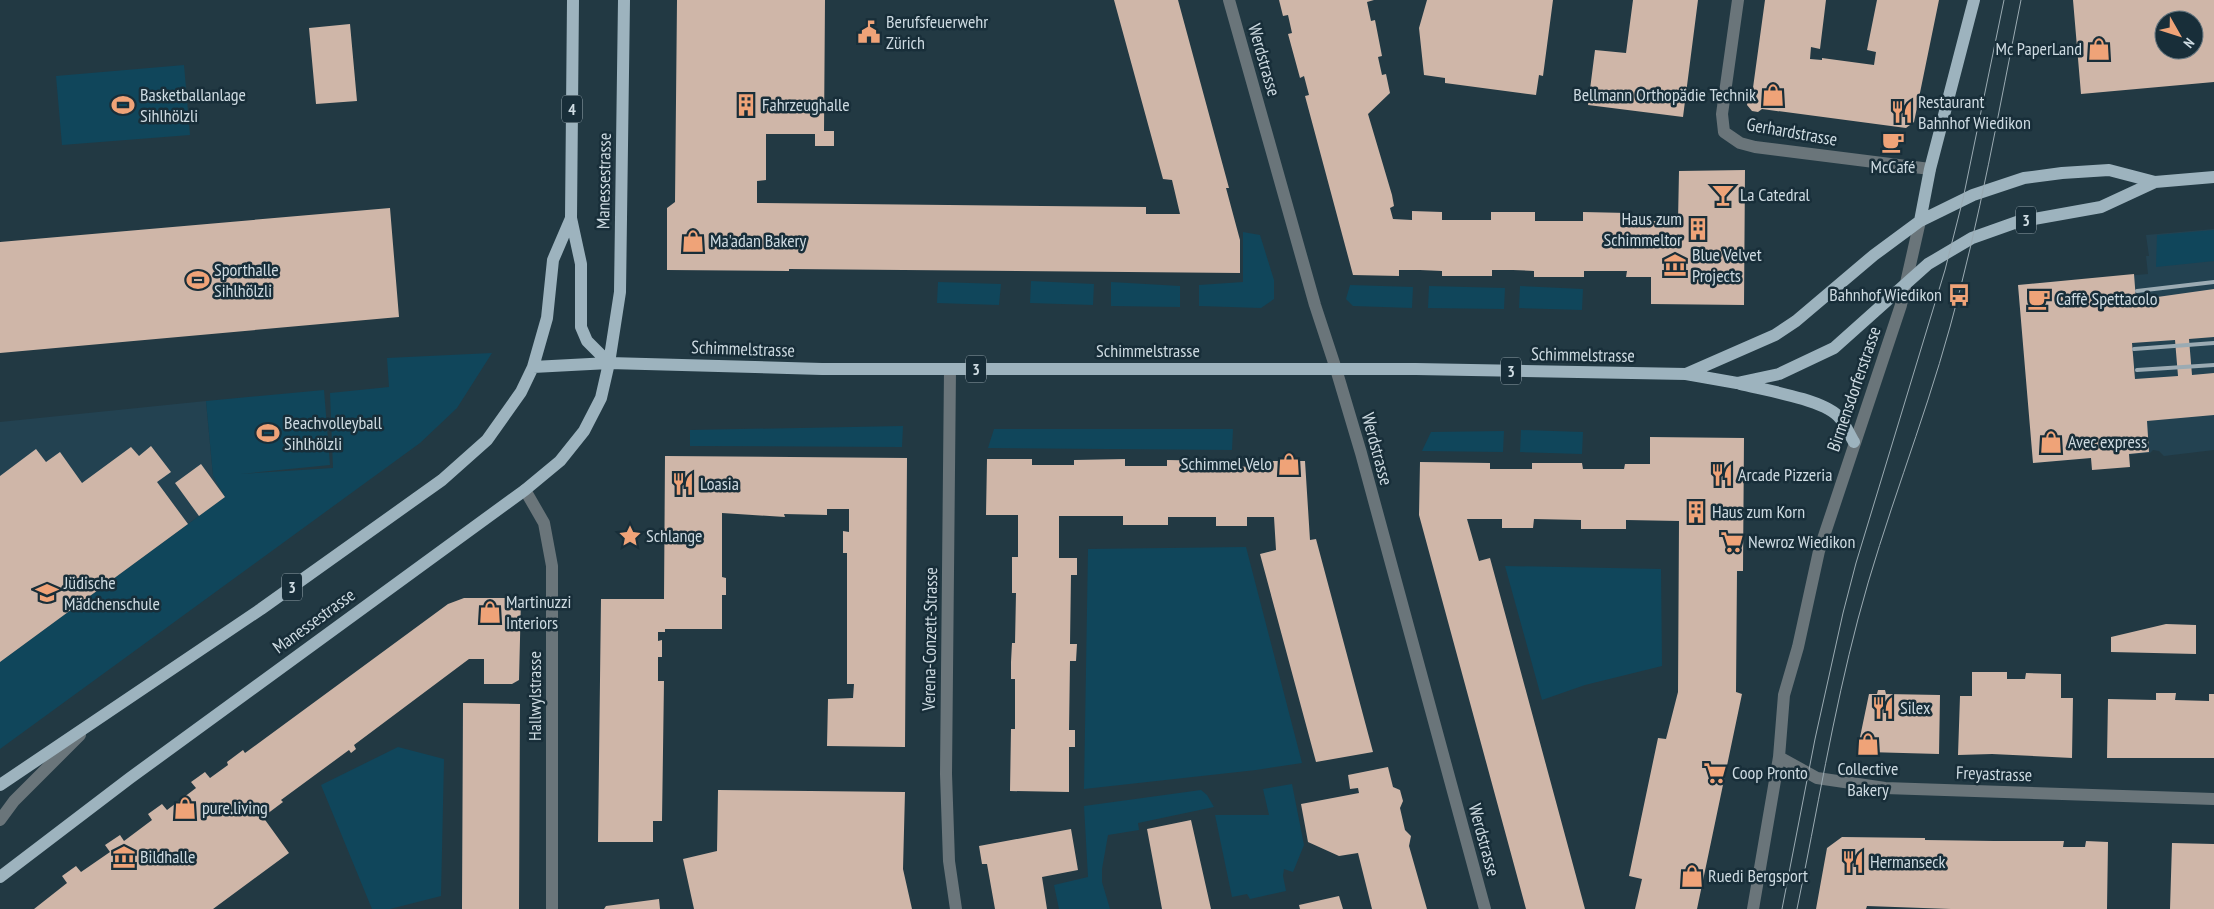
<svg xmlns="http://www.w3.org/2000/svg" width="2214" height="909" font-family="'PT Sans Narrow',sans-serif">
  <rect width="100%" height="100%" fill="#223943"/>
  <path fill="#234251" d="M2214,229v221l-50,6 -5,-5 -6,-1 -3,3 -116,10 -16,-178 130,-11 -2,-18h3l-3,-21z
    M206,401l7,75 12,21 -225,165v-240z"/>
  <path fill="#10465b" d="M184,65l6,70 -128,10 -6,-69z
    M2214,230v31l-58,6 1,-32z
    M1243,232l17,3 14,45v19l-13,9 -62,-2v-21l44,-3z
    M1031,281l63,3 -1,21 -63,-2z
    M938,282l63,2 -2,21 -62,-2z
    M1111,282l69,4v21l-69,-1z
    M1350,285l63,2 -1,21 -59,-2 -7,-7z
    M1429,286l76,2 -1,21 -76,-1z
    M1520,286l63,3 -1,21 -63,-2z
    M492,353l-35,55 -37,35 -420,306v-87l225,-165 -12,-21 -7,-75 118,-11 6,75 -90,9 93,-6 -3,-75 59,-6 -2,-29z
    M903,426l-1,21 -212,-1v-16z
    M994,429h239l-1,21 -244,-2z
    M1521,430l62,2 -1,22 -62,-2z
    M1504,431l-1,21 -81,-1 9,-19z
    M1246,547l56,216 -46,7 -172,19 4,-240z
    M1505,566l156,3 1,97 -77,19 -43,15z
    M398,747l46,12 -3,137 -51,13h-18l-51,-124z
    M1292,784l12,61 -11,27 -9,-3 -1,7 3,15 -36,8 -3,-5 -15,3 -17,-82h54l-6,-26z
    M1201,790l6,5 7,12 -76,16 1,7 -31,5 -6,34v13l8,27h-51l-5,-24 34,-8 -4,-71z"/>
  <path fill="#cfb6a8" fill-rule="evenodd" d="M677,0h148l-1,131h10v15h-19v-12h-49v46l-9,1v22l389,4v7h34l-8,-34 -9,-1 -49,-179h64l51,188h-3l14,52v33l-451,-4v2l-122,-1v-62l8,-6z
    M1279,0h95l-7,2 4,19 4,-1 7,36 -4,1 4,18 4,-1 4,19 -22,21 24,81 2,11 -4,2 3,11 19,1v-9l30,1v8h49v-8h44v9h48v-9l45,1v8h50l1,-50 66,-1 -1,135 -93,-1v-27h-25l1,-6h-43v6h-50v-6l-21,-1h-21v6h-50v-5l-22,-1h-21v6l-46,-1 -48,-179 4,-1 -5,-19 -4,2 -12,-44 4,-1 -4,-18 -5,1z
    M1427,0h126l-10,76 -4,-1 -3,20 -91,-12v-5l-21,-3 -5,-47z
    M1633,0h65l-15,117 -95,-12 7,-55 31,3z
    M1765,0h61l-6,49 -9,-2 -1,12 12,1v-2l52,7 2,-13 -9,-2 10,-50h62l-25,122 -8,6 -144,-19 -4,3 -6,-1 -5,-6 1,-6 4,-4z
    M2073,0h141v82l-133,12zM2164,20h30v30h-30z
    M350,24l7,77 -41,3 -7,-76z
    M390,208l9,109 -399,36v-111z
    M2134,274l2,26 78,-11v48l-25,2 3,36 22,-2v42l-67,6 2,31 -20,2 1,13 -38,3 -1,-12 -58,5 -15,-178zM2175,340l3,36 -43,3 -3,-36z
    M1650,437l94,1 -1,133h-6l-1,121 6,2 -45,215h-62l7,-30 -13,-3 29,-138 8,1 12,-47 1,-171 -53,-1v9h-45v-9l-47,-1 -1,9h-31v-9h-35l12,42 11,-3 95,351h-59l-107,-394 1,-53 70,1v6h42v-6h50l1,6h41l1,-5h25z
    M151,446l20,26 -14,10 31,42 -188,138v-186l36,-27 10,13 14,-10 22,31 49,-36 8,9z
    M665,456l242,2 -2,289 -78,-1 1,-47 25,-1 1,-14h-7v-131h-4v-22l6,1v-23h-22v6l-43,-1 1,3 -63,-4v64l4,1v17h-4v34h-57v3h-7v9l4,-1v17h-4v24h6l-2,140h-9v21h-55l3,-243h63z
    M987,459h45v6h42v-5l51,-1v7h42v-6l51,1v5l42,1v-6h45l5,79 6,-1 57,213 -57,10 -56,-208 16,-4 -2,-33h-27v9h-31v-9h-48v8h-45v-9h-64v42h18v17h-6l-1,69h7l-1,17h-6l-1,69h6v17h-6v45l-59,-1 1,-62h4v-50h-4v-17l1,-19h3l1,-50h-4v-36h6v-42h-32z
    M201,464l24,33 -26,19 -24,-33z
    M464,598h57l-2,82 -7,4h-28v-25h-15l-115,86 2,4 -5,4 -2,-3 -68,50 2,2 -20,15 26,36 -76,56h-179l33,-26 -5,-7 14,-10 5,6 29,-20 -5,-7 15,-10 4,6 28,-21 -4,-6 14,-10 5,6 29,-22 -5,-6 14,-10 5,6 18,-13 -1,-3 16,-12 2,3 203,-149z
    M2166,624l30,1v29l-85,-2v-15z
    M1972,672h35v7h18l1,-6 35,1v24h12l-1,60 -80,-4 -34,1 2,-59h12z
    M1878,690h7l1,4 54,1 -1,59 -72,-2 -8,-10 10,-48h8z
    M2156,693h20l-1,7 34,1v-7h5v64h-107l1,-59 48,1z
    M463,703l57,1 -1,205h-57z
    M1388,767l5,20 7,3 3,11 -3,7 5,22 6,6 -2,10 18,63h-55l-14,-56 -19,3 -31,-14 -7,-38 58,-11 -1,-5 -8,1 -2,-14z
    M718,790l187,2 -2,77 9,40h-218l-11,-50 34,-8z
    M1191,820l20,89h-49l-15,-80z
    M1071,829l7,41 -36,7 5,32h-52l-8,-45h-5l-3,-18z
    M1842,837l83,1v2l69,1h70l-1,6h22l1,-6 22,1 -1,67h-156l-84,-3 -1,3h-50l11,-61z
    M2172,843l42,1v65h-44z
    M1339,896l4,13h-43l-1,-4z
    M659,899l1,10h-56l2,-3z"/>
  <g fill="none" stroke-linecap="round" stroke-linejoin="round">
    <path stroke="#6a757a" stroke-width="12" d="M1229,0l86,305 21,64 25,84 124,456
      M1738,0l-16,114 2,18 16,11 15,4 175,22
      M950,369l-4,405 3,87 7,48
      M525,490l19,33 8,43v343
      M1779,757l38,21 68,10 329,11
      M0,820l14,-19 66,-66
      M1753,909l26,-152 5,-62 14,-48 21,-96 82,-246 19,-84"/>
    <path stroke="#9db3be" stroke-width="12" d="M573,0l-2,218 10,46v63l6,14 22,22
      M1920,221l10,-52 44,-169
      M533,367l76,-4 213,6h594l270,5 51,9 42,-9 55,-26 94,-84 44,-26 45,-16 84,-15 54,-25
      M1686,374l89,-39 21,-14 78,-66 46,-34 53,-26 51,-17 38,-5 47,-3 46,12 59,-5
      M1740,384c24,6 81,15 98,32 7,7 11,18 16,26
      M0,785l261,-176 181,-129 45,-40 34,-48 12,-25 14,-49 6,-58 18,-42
      M0,877l130,-99 395,-288 35,-29 24,-30 17,-33 8,-35 11,-71 4,-292"/>
    <path stroke="#9babb3" stroke-width="1" d="M1782,909l33,-170 28,-126 13,-50 89,-293 18,-71 41,-199
      M1797,909c20,-97 36,-195 61,-290 26,-99 65,-194 92,-292 30,-107 49,-218 71,-327"/>
    <path stroke="#9babb3" stroke-width="4" d="M2137,291l77,-9
      M2134,349l80,-6
      M2137,370l77,-5"/>
  </g>
  <defs>
    <symbol id="civic-bare" viewBox="-9 -9 18 18"><path d="M-.6-6.5H3V-4.5H.6V-3L4-1V1h2V6H-6V1h2V-1L-.6-3ZM-1.2 2.5V6h2.4V2.5Z" fill="#efa378" stroke="#182e39" stroke-width="2.5" paint-order="stroke"/></symbol>
    <symbol id="shop-bare" viewBox="-9 -9 18 18"><path d="M-5-2.5h2.3a2.7 3.5 0 0 1 5.4 0H5L5.5 6h-11ZM-1.5-2.5h3a1.5 2.3 0 0 0-3 0Z" fill="#efa378" stroke="#182e39" stroke-width="2.5" paint-order="stroke"/></symbol>
    <symbol id="stadium-bare" viewBox="-9 -9 18 18"><path d="M0-5a6.5 5 0 1 0 0 10a6.5 5 0 1 0 0-10ZM-3.5-1.8h7v3.6h-7Z" fill="#efa378" stroke="#182e39" stroke-width="2.5" paint-order="stroke"/></symbol>
    <symbol id="building-bare" viewBox="-9 -9 18 18"><path d="M-4-6H4V6H1V3H-1V6H-4ZM-2.5-4.3h1.7v1.8h-1.7ZM.8-4.3h1.7v1.8H.8ZM-2.5-1h1.7V.8h-1.7ZM.8-1h1.7V.8H.8Z" fill="#efa378" stroke="#182e39" stroke-width="2.5" paint-order="stroke"/></symbol>
    <symbol id="restaurant-bare" viewBox="-9 -9 18 18"><path d="M-5-6h1v4h1v-4h1v4h1v-4h1v5L-1.5 .5V6h-2V.5L-5-1ZM5-6V6H3V1.5H1.5Q1.5-4 5-6Z" fill="#efa378" stroke="#182e39" stroke-width="2.5" paint-order="stroke"/></symbol>
    <symbol id="cafe-bare" viewBox="-9 -9 18 18"><path d="M-5.5-4.5H6V0H3Q3 3.5 0 3.5H-2.5Q-5.5 3.5-5.5 0ZM3-3.2v2h1.7v-2ZM-6 4.5H4V6H-6Z" fill="#efa378" stroke="#182e39" stroke-width="2.5" paint-order="stroke"/></symbol>
    <symbol id="bar-bare" viewBox="-9 -9 18 18"><path d="M-6-5H6L.8 .8V4.5H3.5V6h-7V4.5H-.8V.8Z" fill="#efa378" stroke="#182e39" stroke-width="2.5" paint-order="stroke"/></symbol>
    <symbol id="museum-bare" viewBox="-9 -9 18 18"><path d="M0-6L6-3V-2H-6V-3ZM-5-1h2V3h-2ZM-1-1h2V3h-2ZM3-1h2V3H3ZM-6 4H6V6H-6Z" fill="#efa378" stroke="#182e39" stroke-width="2.5" paint-order="stroke"/></symbol>
    <symbol id="bus-bare" viewBox="-9 -9 18 18"><path d="M-5-6H5V4H4V6H2V4H-2V6H-4V4H-5ZM-3.5-4V0h7V-4ZM-3.5 1.2v1.5H-2V1.2ZM2 1.2v1.5H3.5V1.2Z" fill="#efa378" stroke="#182e39" stroke-width="2.5" paint-order="stroke"/></symbol>
    <symbol id="sight-bare" viewBox="-9 -9 18 18"><path d="M0-6L1.8-2.2L6-1.7L2.9 1.2L3.7 5.4L0 3.3L-3.7 5.4L-2.9 1.2L-6-1.7L-1.8-2.2Z" fill="#efa378" stroke="#182e39" stroke-width="2.5" paint-order="stroke"/></symbol>
    <symbol id="supermarket-bare" viewBox="-9 -9 18 18"><path d="M-6-5.5h2.5l.6 2H6L4.5 2H-2.5L-4.4-4H-6ZM-1.5 3.2a1.3 1.3 0 1 0 .1 0ZM3 3.2a1.3 1.3 0 1 0 .1 0Z" fill="#efa378" stroke="#182e39" stroke-width="2.5" paint-order="stroke"/></symbol>
    <symbol id="school-bare" viewBox="-9 -9 18 18"><path d="M0-5L7-2L0 1L-7-2ZM-4 1L0 2.5L4 1V4Q0 6-4 4Z" fill="#efa378" stroke="#182e39" stroke-width="2.5" paint-order="stroke"/></symbol>
  </defs>
  <g fill-rule="evenodd">
    <use href="#civic-bare" x="853" y="16" width="32" height="32"/>
    <use href="#shop-bare" x="2083" y="33" width="32" height="32"/>
    <use href="#shop-bare" x="1757" y="79" width="32" height="32"/>
    <use href="#stadium-bare" x="107" y="89" width="32" height="32"/>
    <use href="#building-bare" x="730" y="89" width="32" height="32"/>
    <use href="#restaurant-bare" x="1886" y="96" width="32" height="32"/>
    <use href="#cafe-bare" x="1877" y="126" width="32" height="32"/>
    <use href="#bar-bare" x="1707" y="179" width="32" height="32"/>
    <use href="#building-bare" x="1682" y="213" width="32" height="32"/>
    <use href="#shop-bare" x="677" y="225" width="32" height="32"/>
    <use href="#museum-bare" x="1659" y="249" width="32" height="32"/>
    <use href="#stadium-bare" x="182" y="264" width="32" height="32"/>
    <use href="#bus-bare" x="1943" y="279" width="32" height="32"/>
    <use href="#cafe-bare" x="2023" y="283" width="32" height="32"/>
    <use href="#stadium-bare" x="252" y="417" width="32" height="32"/>
    <use href="#shop-bare" x="2035" y="426" width="32" height="32"/>
    <use href="#shop-bare" x="1273" y="448" width="32" height="32"/>
    <use href="#restaurant-bare" x="1706" y="459" width="32" height="32"/>
    <use href="#restaurant-bare" x="667" y="468" width="32" height="32"/>
    <use href="#building-bare" x="1680" y="496" width="32" height="32"/>
    <use href="#sight-bare" x="614" y="520" width="32" height="32"/>
    <use href="#supermarket-bare" x="1716" y="526" width="32" height="32"/>
    <use href="#school-bare" x="31" y="577" width="32" height="32"/>
    <use href="#shop-bare" x="474" y="596" width="32" height="32"/>
    <use href="#restaurant-bare" x="1867" y="692" width="32" height="32"/>
    <use href="#shop-bare" x="1852" y="728" width="32" height="32"/>
    <use href="#supermarket-bare" x="1699" y="757" width="32" height="32"/>
    <use href="#shop-bare" x="169" y="792" width="32" height="32"/>
    <use href="#museum-bare" x="108" y="841" width="32" height="32"/>
    <use href="#restaurant-bare" x="1837" y="846" width="32" height="32"/>
    <use href="#shop-bare" x="1676" y="860" width="32" height="32"/>
  </g>
  <g text-anchor="middle" stroke-width="5" stroke-linejoin="round" paint-order="stroke">
    <g fill="#182e39" stroke="#97a7af" stroke-width="1">
      <rect x="562" y="95.5" width="20" height="27" rx="4"/>
      <rect x="2016" y="206.5" width="20" height="27" rx="4"/>
      <rect x="966" y="355.5" width="20" height="27" rx="4"/>
      <rect x="1501" y="357.5" width="20" height="27" rx="4"/>
      <rect x="282" y="573.5" width="20" height="27" rx="4"/>
    </g>
    <g font-size="16" font-weight="bold" fill="#cedbe2">
      <text x="572" y="115">4</text>
      <text x="2026" y="226">3</text>
      <text x="976" y="375">3</text>
      <text x="1511" y="377">3</text>
      <text x="292" y="593">3</text>
    </g>
    <g font-size="18" fill="#cedbe2" stroke="#182e39" text-anchor="start">
      <text x="886" y="28">Berufsfeuerwehr<tspan x="886" dy="21">Zürich</tspan></text>
      <text x="2082" y="55" text-anchor="end">Mc PaperLand</text>
      <text x="140" y="101">Basketballanlage<tspan x="140" dy="21">Sihlhölzli</tspan></text>
      <text x="1756" y="101" text-anchor="end">Bellmann Orthopädie Technik</text>
      <text x="1918" y="108">Restaurant<tspan x="1918" dy="21">Bahnhof Wiedikon</tspan></text>
      <text x="762" y="111">Fahrzeughalle</text>
      <text x="1893" y="173" text-anchor="middle">McCafé</text>
      <text x="1740" y="201">La Catedral</text>
      <text x="1682" y="225" text-anchor="end">Haus zum<tspan x="1682" dy="21">Schimmeltor</tspan></text>
      <text x="710" y="247">Ma'adan Bakery</text>
      <text x="1692" y="261">Blue Velvet<tspan x="1692" dy="21">Projects</tspan></text>
      <text x="214" y="276">Sporthalle<tspan x="214" dy="21">Sihlhölzli</tspan></text>
      <text x="1942" y="301" text-anchor="end">Bahnhof Wiedikon</text>
      <text x="2056" y="305">Caffè Spettacolo</text>
      <text x="284" y="429">Beachvolleyball<tspan x="284" dy="21">Sihlhölzli</tspan></text>
      <text x="2068" y="448">Avec express</text>
      <text x="1272" y="470" text-anchor="end">Schimmel Velo</text>
      <text x="1738" y="481">Arcade Pizzeria</text>
      <text x="700" y="490">Loasia</text>
      <text x="1712" y="518">Haus zum Korn</text>
      <text x="646" y="542">Schlange</text>
      <text x="1748" y="548">Newroz Wiedikon</text>
      <text x="64" y="589">Jüdische<tspan x="64" dy="21">Mädchenschule</tspan></text>
      <text x="506" y="608">Martinuzzi<tspan x="506" dy="21">Interiors</tspan></text>
      <text x="1900" y="714">Silex</text>
      <text x="1868" y="775" text-anchor="middle">Collective<tspan x="1868" dy="21">Bakery</tspan></text>
      <text x="1732" y="779">Coop Pronto</text>
      <text x="202" y="814">pure.living</text>
      <text x="140" y="863">Bildhalle</text>
      <text x="1870" y="868">Hermanseck</text>
      <text x="1708" y="882">Ruedi Bergsport</text>
    </g>
    <g font-size="18" fill="#cedbe2" stroke="#182e39">
      <text transform="translate(1264 60) rotate(74)" y="6">Werdstrasse</text>
      <text transform="translate(1792 132) rotate(10)" y="6">Gerhardstrasse</text>
      <text transform="translate(604 181) rotate(-89)" y="6">Manessestrasse</text>
      <text transform="translate(743 349) rotate(2)" y="6">Schimmelstrasse</text>
      <text x="1148" y="357">Schimmelstrasse</text>
      <text transform="translate(1583 355) rotate(1)" y="6">Schimmelstrasse</text>
      <text transform="translate(1854 389) rotate(-71)" y="6">Birmensdorferstrasse</text>
      <text transform="translate(1377 449) rotate(75)" y="6">Werdstrasse</text>
      <text transform="translate(314 621) rotate(-36)" y="6">Manessestrasse</text>
      <text transform="translate(930 639) rotate(-89)" y="6">Verena-Conzett-Strasse</text>
      <text transform="translate(535 696) rotate(-90)" y="6">Hallwylstrasse</text>
      <text transform="translate(1994 774) rotate(2)" y="6">Freyastrasse</text>
      <text transform="translate(1484 840) rotate(75)" y="6">Werdstrasse</text>
    </g>
  </g>
  <g transform="translate(2179 35) rotate(129)"><circle r="24" fill="#182e39" stroke="#61737d"/>
  <path d="M0-4L9 19L0 12L-9 19Z" fill="#efa378"/>
  <text y="-8" font-size="14" font-weight="bold" text-anchor="middle" fill="#cedbe2">N</text>
  </g>
</svg>
